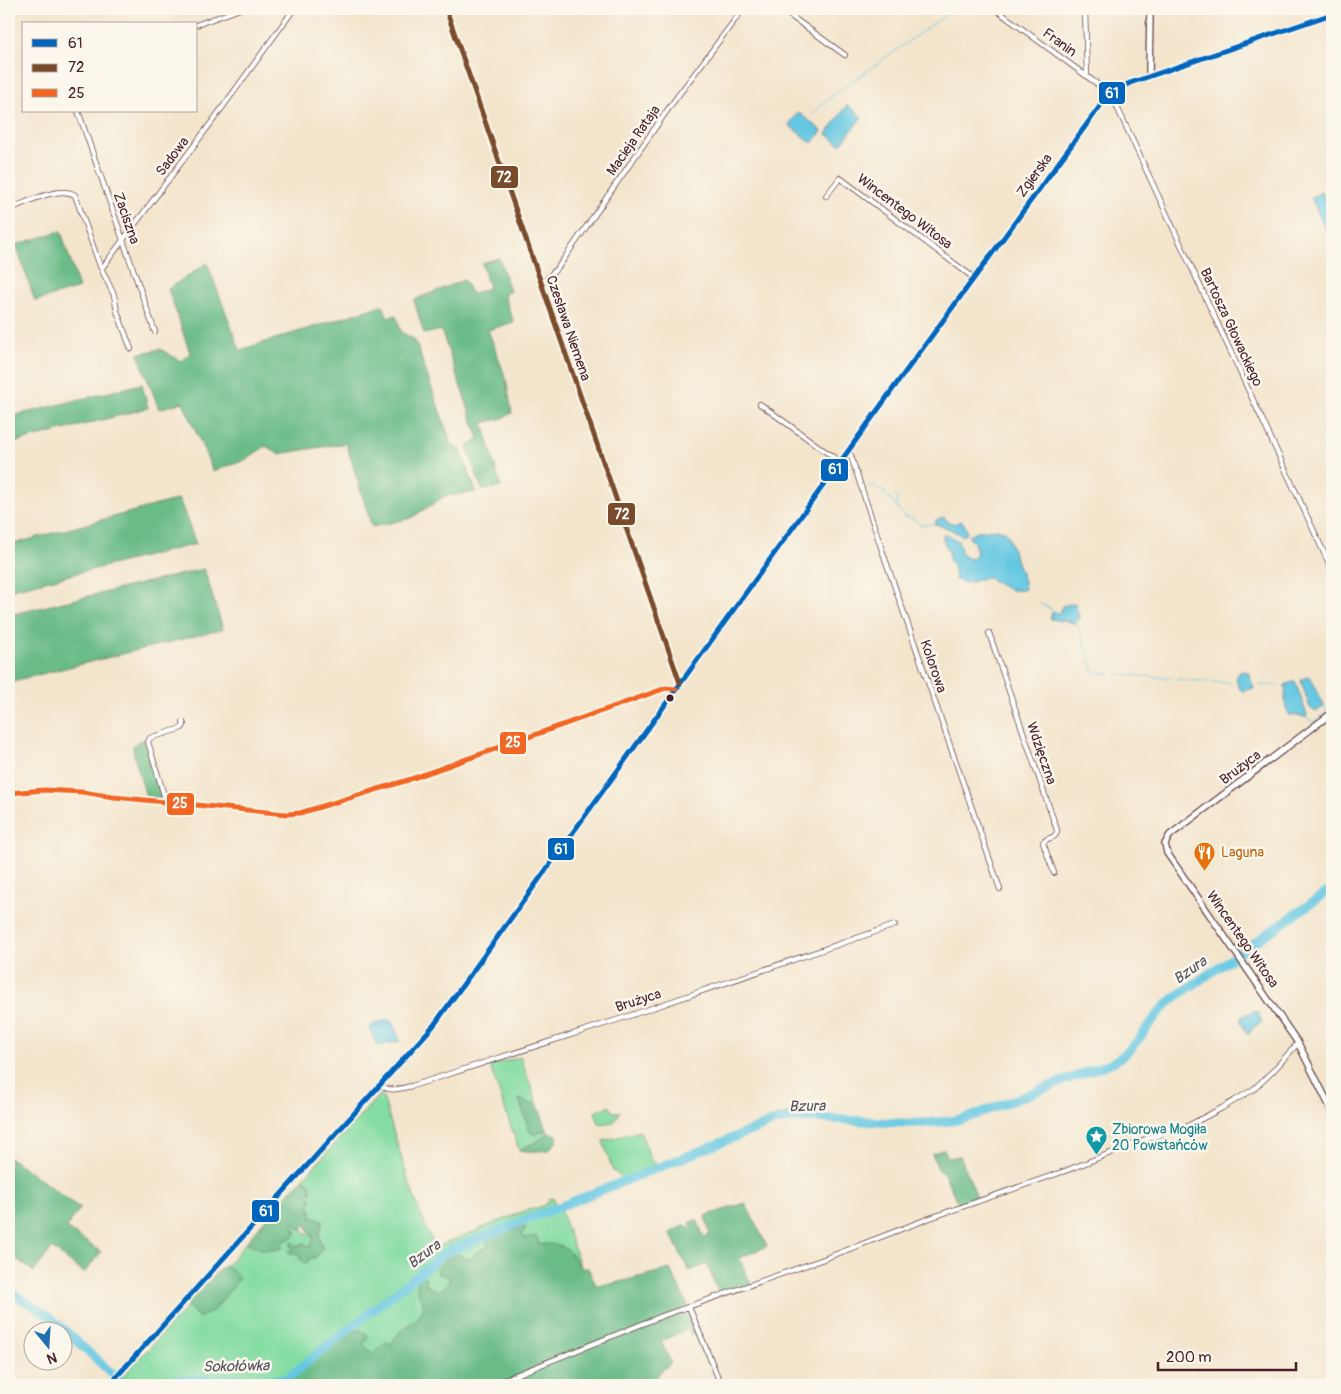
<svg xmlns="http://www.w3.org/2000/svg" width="1341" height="1394" font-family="Pangolin,sans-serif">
  <rect width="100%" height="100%" fill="#fbf7ec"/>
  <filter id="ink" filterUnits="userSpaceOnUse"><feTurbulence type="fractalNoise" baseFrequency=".02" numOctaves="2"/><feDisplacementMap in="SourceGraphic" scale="10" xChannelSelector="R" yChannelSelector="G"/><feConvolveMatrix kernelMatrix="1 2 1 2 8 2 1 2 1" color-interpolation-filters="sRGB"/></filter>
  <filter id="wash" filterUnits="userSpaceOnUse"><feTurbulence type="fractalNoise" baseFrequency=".0096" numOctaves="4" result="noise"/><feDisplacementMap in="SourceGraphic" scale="20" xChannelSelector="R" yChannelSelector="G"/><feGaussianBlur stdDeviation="1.12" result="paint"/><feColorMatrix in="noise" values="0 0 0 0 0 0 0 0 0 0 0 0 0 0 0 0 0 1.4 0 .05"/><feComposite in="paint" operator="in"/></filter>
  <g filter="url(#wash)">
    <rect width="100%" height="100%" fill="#f3e5cc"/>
    <path fill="#83dca1" stroke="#667e66" d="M520,1057l17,46 -7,1 -11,-5 11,33 4,3 13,-5 2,3 -15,10 -15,7 -29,-84z
      M379,1095l4,2 26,86 18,48 9,16 86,-35 21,-6 6,-4 -1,-3 5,-1 3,9 3,-1 22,62 -9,-14 -33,-10 -15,-6 -2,-4 4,-6c-12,0 -24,5 -36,6l-1,12 -10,5 -4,7 -11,1 -2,-2 -18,4 -3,13 9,3 -3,8 -9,6 -12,-6 -1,-6 -7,13 6,14 -6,13 -16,10 -11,15 -5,-2 -7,7 -7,4 -9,-9 5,-9 -7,-4 -1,-3 -10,6 -2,-4 -59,47 -30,8h-145l71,-75 2,-5 8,8 19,-3 8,-9 13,-20 -7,-14h-5l7,-5 17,-21 5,6c12,-2 39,-5 45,-15l-4,-5 2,-4 7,3 3,8 4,-1 5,6 -5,8 -5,-4 -11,5 -1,6 8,1 2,6 14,-4 6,-9 -3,-13 4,-15 -11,-2 -2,-16 -6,-9 4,-2 3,1 -7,-13 -2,1z
      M609,1106l4,6h7l-6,10 -15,2 -4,-12z
      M796,1111l2,1 -1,6 -15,1 -9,3 -151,60 -3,-7 -6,-4 -10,-30 37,-10 11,29 4,4h4l111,-45z"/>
    <path fill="#6abc87" stroke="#5a6e59" d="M61,231l18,57 -44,13 -19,-56z
      M499,258l11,33 -5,2 1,9 8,20 -26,8 18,49 6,34 -9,5 -20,5 18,64 -19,3 -15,-43 12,-8 -38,-109 -17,4 -10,-34 50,-20 8,14 17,-6 -7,-25z
      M207,263l33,87 143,-45 5,13 8,-3 5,17 14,8 37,106 9,4 15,42 -31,4 -34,22 -39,9 -26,-84 -68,11 -12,-8 -23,15 -30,10 -30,-69 -24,7 -21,-55 22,-5 21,12 9,-8 -22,-64z
      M142,384l6,24 -139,36v-27z
      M179,499l17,45 -187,46v-45z
      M204,569l19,60 -214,53v-67z
      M144,740l18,58 -16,-1 -12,-42 -1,-9 4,-4z
      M519,1099l11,5 7,-1 10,27 -6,1 -4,4 -7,-3z
      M549,1133l8,2v6l-8,9c-10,1 -20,2 -30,0l15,-7z
      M944,1149l4,9 12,-2 18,43 -19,6 -16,-33 -4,-1 -7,-17z
      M9,1157l71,51 -14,20 35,24 -17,21 -32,-25 -18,24 -25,-19z
      M304,1179l7,5v9l-3,-2 -4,2 8,6c-4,6 -1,13 0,19l11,2 -4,15 3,13 -6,9 -6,1 -2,4 -4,1 -4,-4v-4l-11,-2 -1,-2 6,-1 -3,-3 1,-5 4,4 8,-3 5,4 5,-8 -8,-14 -4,1v3l-5,-1 1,-4 -3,-1 -2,3 3,6 -1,4 -12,5 -1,7c-11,5 -27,1 -35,-7l25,-29 9,-4 -1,-4 11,-14z
      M745,1203l22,43 -28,12 12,26 -32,11 -12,-31 -18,7 -19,-38 14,-8 5,2 3,-1 -2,-4 7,-2 7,17 6,-3 -5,-18z
      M526,1227l-4,7 2,4 12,-2 3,8c25,0 28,2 42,24h7l8,17 15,-1 59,-15 18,37 -9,3 2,4 7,3 7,18 -4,1 -3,-6 -27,12 10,22 -13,11 -2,11h-397l30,-8 59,-47 2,4 10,-6 1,3 7,4 -1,6 -3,1 -1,2 9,9 7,-4 7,-7 5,2 11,-15 16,-10 6,-13c-5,-11 -11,-20 -3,-30l4,1 1,8 3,3 9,3 9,-6 3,-8 -12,-3 -1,-5c4,-8 14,-13 22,-15 4,4 10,6 15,4v-4l15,-8 -2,-3 2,-9z
      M222,1267c9,0 13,4 17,12l-25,31 -15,8 -12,-13z"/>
    <path fill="#64c7e2" stroke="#577386" d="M847,105l14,11v2l-20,26 -3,-1 -11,-9z
      M798,112l24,19 -9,11h-3l-21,-17z
      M1322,192l10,23v13l-6,2 -15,-33z
      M944,517l2,3 8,4 6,-3 3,1 4,9 -1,3 -4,2 -12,-7 -15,-5 1,-4z
      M997,529l8,2 3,5 16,46 1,7c-11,5 -27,-4 -35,-11 -11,0 -25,9 -35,1l-2,-14 -4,-6v-7l-6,-12v-5h6l10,7 3,13 7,4 4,-1 4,-5 -3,-11 -4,-3 -1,-4h2l6,-4z
      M1075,603l4,14 -3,6 -26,-4 2,-7 8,1 2,-7z
      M1242,671l6,1 6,16 -12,3c-4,-3 -7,-12 -5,-17z
      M1310,676l14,30 -8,6 -6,-4 -9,-27 1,-2z
      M1295,681l12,34 -1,2 -16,-2c-9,-11 -3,-18 -5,-30z
      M1254,1011l4,1 4,10 -9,5 -3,6 -3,1 -6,-12v-5z
      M388,1020l5,3 7,18 -21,5 -3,-1 -6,-18 2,-2z"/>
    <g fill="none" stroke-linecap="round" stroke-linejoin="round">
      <path stroke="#64c7e2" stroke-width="1" d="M812,114l24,-21 118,-84
        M873,483l4,5
        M868,486l14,4 23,27 7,1 9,7 14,-1
        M895,495l3,5 -2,5
        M966,533l3,2
        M1039,603l19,10
        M1075,622l5,8 13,40 5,3 13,1
        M1117,674l54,4
        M1176,679l54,4
        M1260,685l19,1
        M1323,707l6,3
        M1306,717l7,5 18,-13"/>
      <path stroke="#64c7e2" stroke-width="9" d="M9,1291l41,26 69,63 9,5
        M156,1385l16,-5 115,-1
        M281,1385l10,-10 157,-124 325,-129c19,-6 38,-3 58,-3 44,2 92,9 136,-1l146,-56c26,-14 36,-44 60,-63l159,-110"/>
    </g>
  </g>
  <g filter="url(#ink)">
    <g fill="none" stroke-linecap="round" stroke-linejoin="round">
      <defs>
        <path id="minor" d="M446,9l234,674
          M781,9l64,46
          M995,9l116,85 221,476
          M1085,9l2,66
          M196,25l44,-16
          M78,111l77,221
          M826,196l14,-18 134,100
          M9,209c17,-6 50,-24 66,-14l25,71 14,29 3,16 14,38
          M102,268l112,-149 80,-110
          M542,284l17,-18 112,-161 72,-96
          M760,404l80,58
          M849,450l33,100 118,339
          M989,633l68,197c0,10 -11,6 -14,13l11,30
          M9,793l35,-3 38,2 32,5 173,17 13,-1 108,-33 258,-92 10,1
          M166,802l-18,-60 2,-4 32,-10 2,-3 -1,-3
          M381,1085c8,8 20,3 31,1l211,-68 272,-93
          M689,1307l32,78
          M491,1385l171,-69 159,-56 109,-42 135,-47 81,-32 40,-12 36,-19 32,-19 19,-18 25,-28"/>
        <path id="tertiary" d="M1149,76l1,-67
          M1332,713l-162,122 -5,9 2,9 131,190 34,68"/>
        <path id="secondary" d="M109,1385l325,-360 461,-639 211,-288 8,-7 16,-8 202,-69"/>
      </defs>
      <use href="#minor" stroke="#633d43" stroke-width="6"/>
      <use href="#tertiary" stroke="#633d43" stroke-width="8"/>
      <use href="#secondary" stroke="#633d43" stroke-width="8"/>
      <use href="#minor" stroke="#fff" stroke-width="4.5"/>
      <use href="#tertiary" stroke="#fff" stroke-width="5.5"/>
      <use href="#secondary" stroke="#fce5cf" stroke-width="6"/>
      <defs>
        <path id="bus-1" d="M109,1385l325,-360 461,-639 211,-288 8,-7 16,-8 202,-69"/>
        <path id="bus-2" d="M446,9l234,674"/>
        <path id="bus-3" d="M9,793l35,-3 38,2 32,5 173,17 13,-1 108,-33 258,-92 10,1"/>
      </defs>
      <use href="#bus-1" stroke="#fbf7ec" stroke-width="9"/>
      <use href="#bus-2" stroke="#fbf7ec" stroke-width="9"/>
      <use href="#bus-3" stroke="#fbf7ec" stroke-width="9"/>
      <use href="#bus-1" stroke="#0065bd" stroke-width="5"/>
      <use href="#bus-2" stroke="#7a4b2a" stroke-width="5"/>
      <use href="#bus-3" stroke="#f26522" stroke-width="5"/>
    </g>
  </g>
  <defs>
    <symbol id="restaurant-pin" viewBox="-11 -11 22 30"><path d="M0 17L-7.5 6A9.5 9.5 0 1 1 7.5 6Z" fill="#e8710a" stroke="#fbf7ec"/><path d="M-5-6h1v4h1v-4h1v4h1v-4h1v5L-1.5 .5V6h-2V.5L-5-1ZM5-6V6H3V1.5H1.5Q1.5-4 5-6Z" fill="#fff"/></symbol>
    <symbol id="sight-pin" viewBox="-11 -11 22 30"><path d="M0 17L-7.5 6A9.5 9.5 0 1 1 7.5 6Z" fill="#0f9aa8" stroke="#fbf7ec"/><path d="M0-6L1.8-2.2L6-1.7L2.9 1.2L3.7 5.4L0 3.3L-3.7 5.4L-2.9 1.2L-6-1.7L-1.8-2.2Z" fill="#fff"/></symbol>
  </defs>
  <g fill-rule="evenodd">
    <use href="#restaurant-pin" x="1192" y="840" width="25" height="34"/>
    <use href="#sight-pin" x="1084" y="1124" width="25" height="34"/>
  </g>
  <circle fill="#4a1f2b" stroke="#fbf7ec" stroke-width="2" cx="670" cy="698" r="4.5"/>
  <g text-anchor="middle" stroke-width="5" stroke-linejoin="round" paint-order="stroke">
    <g font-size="14" fill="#4a1f2b" stroke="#fbf7ec">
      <text transform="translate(1060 42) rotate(36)" y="5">Franin</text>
      <text transform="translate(633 140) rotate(-55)" y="5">Macieja Rataja</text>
      <text transform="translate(172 156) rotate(-53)" y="5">Sadowa</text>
      <text transform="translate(1034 175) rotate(-54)" y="5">Zgierska</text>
      <text transform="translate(905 211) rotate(37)" y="5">Wincentego Witosa</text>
      <text transform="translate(127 218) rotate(71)" y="5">Zaciszna</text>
      <text transform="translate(1232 327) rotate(65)" y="5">Bartosza Głowackiego</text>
      <text transform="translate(569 328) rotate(71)" y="5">Czesława Niemena</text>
      <text transform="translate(934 666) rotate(71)" y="5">Kolorowa</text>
      <text transform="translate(1042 753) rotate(71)" y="5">Wdzięczna</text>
      <text transform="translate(1240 767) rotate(-37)" y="5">Brużyca</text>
      <text transform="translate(1243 939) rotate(55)" y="5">Wincentego Witosa</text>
      <text transform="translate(638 1000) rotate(-18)" y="5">Brużyca</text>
    </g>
    <g font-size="14" fill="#c56008" stroke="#fbf7ec" text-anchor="start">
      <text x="1221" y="857">Laguna</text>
    </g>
    <g font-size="14" fill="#0d838f" stroke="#fbf7ec" text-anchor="start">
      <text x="1112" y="1134">Zbiorowa Mogiła<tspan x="1112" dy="16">20 Powstańców</tspan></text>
    </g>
    <g font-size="15" font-style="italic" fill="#525162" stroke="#fbf7ec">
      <text transform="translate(1190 970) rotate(-35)" y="5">Bzura</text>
      <text transform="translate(807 1106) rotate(-1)" y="5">Bzura</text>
      <text transform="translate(424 1254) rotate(-37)" y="5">Bzura</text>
      <text transform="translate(236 1366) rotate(-1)" y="5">Sokołówka</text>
    </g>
  </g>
  <g stroke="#fbf7ec" stroke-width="2">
    <rect x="1098" y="81" width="28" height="24" rx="5" fill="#0065bd"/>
    <rect x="490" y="165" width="29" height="24" rx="5" fill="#7a4b2a"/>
    <rect x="820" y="458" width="29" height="24" rx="5" fill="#0065bd"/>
    <rect x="607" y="502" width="29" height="24" rx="5" fill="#7a4b2a"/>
    <rect x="499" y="731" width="28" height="24" rx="5" fill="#f26522"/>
    <rect x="166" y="792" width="29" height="24" rx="5" fill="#f26522"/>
    <rect x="547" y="837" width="28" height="24" rx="5" fill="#0065bd"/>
    <rect x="251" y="1199" width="29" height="24" rx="5" fill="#0065bd"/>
  </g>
  <g font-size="14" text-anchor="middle" font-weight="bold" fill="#fff">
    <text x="1112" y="98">61</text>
    <text x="504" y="182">72</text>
    <text x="835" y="474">61</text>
    <text x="622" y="519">72</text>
    <text x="513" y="747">25</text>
    <text x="180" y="808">25</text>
    <text x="561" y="854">61</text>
    <text x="266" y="1216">61</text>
  </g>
  <rect width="1341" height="1394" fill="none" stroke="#fbf7ec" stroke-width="30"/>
  <rect x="22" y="22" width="175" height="90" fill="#fbf7ec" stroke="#b4a19f"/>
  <rect x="32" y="39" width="25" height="8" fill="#0065bd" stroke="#b4a19f"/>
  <text x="68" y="48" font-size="15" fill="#4a1f2b">61</text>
  <rect x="32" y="64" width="25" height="8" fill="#7a4b2a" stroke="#b4a19f"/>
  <text x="68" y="72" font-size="15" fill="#4a1f2b">72</text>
  <rect x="32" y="89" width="25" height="8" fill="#f26522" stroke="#b4a19f"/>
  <text x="68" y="98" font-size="15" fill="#4a1f2b">25</text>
  <g transform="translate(48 1346) rotate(162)"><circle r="24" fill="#fbf7ec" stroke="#b4a19f"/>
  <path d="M0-4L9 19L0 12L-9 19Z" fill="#1f6fb2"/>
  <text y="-8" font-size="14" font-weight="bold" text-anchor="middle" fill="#4a1f2b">N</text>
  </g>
  <path d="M1158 1362v8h138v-8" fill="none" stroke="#4a1f2b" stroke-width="2.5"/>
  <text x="1166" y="1362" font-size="15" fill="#4a1f2b" stroke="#fbf7ec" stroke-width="4" paint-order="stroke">200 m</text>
</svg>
